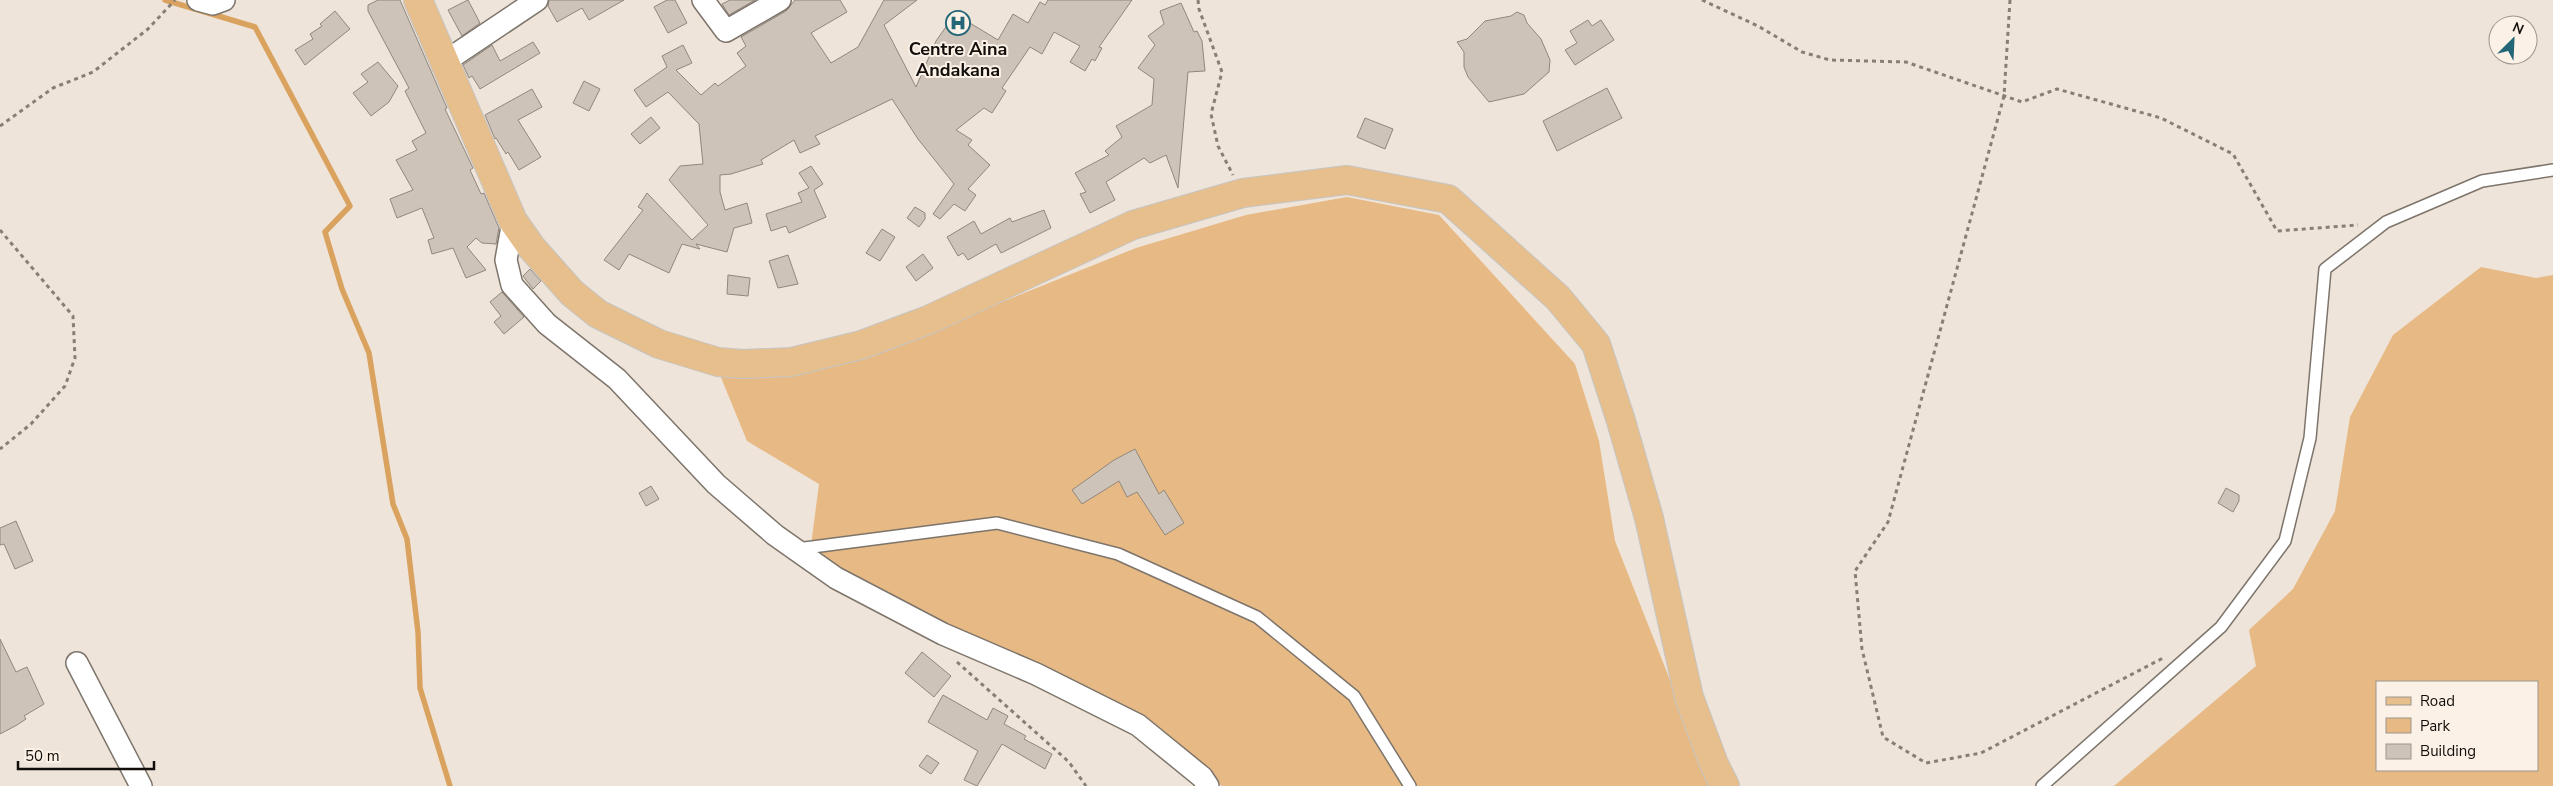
<svg xmlns="http://www.w3.org/2000/svg" width="2553" height="786" font-family="'Nunito Sans',sans-serif">
<rect width="100%" height="100%" fill="#eee4d9"/>
<path fill="#e7b984" fill-rule="evenodd" d="M1347,197L1439,215L1575,364L1599,441L1615,541L1712,786H1222L1185,753L1084,685L959,631L810,553L819,484L747,441L720,375L930,331L1136,248L1246,215Z
M2481,267L2536,278L2553,275V786H2114L2256,666L2249,630L2293,589L2335,511L2350,417L2393,335ZM2377,682H2537V770H2377Z"/>
<g fill="none" stroke-linecap="round" stroke-linejoin="round">
<path stroke="#daa25f" stroke-width="5.5" d="M165,0L255,27L350,206L325,232L342,289L369,353L393,504L407,539L418,632L420,688L450,786"/>
</g>
<path fill="#cdc3b9" stroke="#90877d" d="M378,0H400L447,108L445,109L473,168L470,170L481,194L484,193L499,228L496,244L482,243L476,238L467,247L486,270L466,278L453,248L432,254L428,240L434,238L422,208L397,218L390,199L413,190L396,160L417,150L412,141L426,133L405,91L409,88L368,11V5Z
M468,0L480,23L462,36L448,10Z
M549,0H624L589,20L582,8L557,22L548,6Z
M667,0H675L687,23L668,33L654,7Z
M730,0H755L729,15L722,4Z
M795,0H840L847,12L811,33L831,63L858,47L884,0H917L884,25L916,87L936,41L955,14L998,40L1013,14L1028,23L1040,2L1045,5L1048,0H1132L1099,47L1102,48L1095,61L1092,59L1085,71L1070,62L1080,46L1054,32L1042,54L1030,47L1002,88L1006,91L992,113L984,108L956,130L972,140L968,145L990,165L968,189L976,195L965,211L954,204L940,219L933,214L954,184L918,139L892,99L815,136L820,144L800,153L794,140L761,160L763,164L731,174L720,175V192L725,210L747,203L752,223L734,228L727,252L696,244L700,249L682,244L669,273L629,254L619,270L604,260L643,210L638,207L647,193L692,240L708,225L669,180L680,166L703,164L699,124L668,92L646,107L634,90L667,67L662,56L683,45L692,63L676,70L701,95L715,83L718,86L746,66L737,53L746,46L741,37L786,11Z
M1181,3L1194,32L1197,31L1202,41L1205,71L1188,72L1178,188L1166,155L1150,163L1144,158L1106,182L1115,200L1090,213L1080,194L1086,192L1075,173L1109,155L1105,151L1122,137L1116,126L1152,105L1154,79L1138,68L1155,45L1148,36L1164,24L1160,11Z
M335,11L350,29L305,65L295,50L313,39L310,34L322,26L320,24Z
M1517,12L1524,15L1527,23L1541,39L1550,60L1549,72L1524,94L1489,102L1468,77L1464,67V52L1457,42L1467,39L1485,21L1511,16Z
M1588,20L1592,26L1601,20L1614,40L1575,65L1565,50L1577,43L1570,31Z
M533,42L540,53L480,89L472,76L469,78L463,65L492,45L500,61Z
M378,62L398,86L389,102L371,116L353,93L368,82L361,74Z
M584,81L600,89L589,111L573,103Z
M1607,88L1622,118L1557,151L1543,121Z
M532,89L542,107L518,120L541,157L519,170L508,152L506,154L496,138L495,139L485,115Z
M651,117L660,128L640,144L631,134Z
M1365,118L1393,129L1385,149L1357,137Z
M811,166L823,184L814,190L826,217L789,233L786,226L771,231L766,214L802,202L798,193L809,188L799,173Z
M915,207L925,213V219L919,227L907,218Z
M1044,210L1051,228L1001,253L996,244L968,260L963,253L958,256L947,237L974,221L981,234L1010,218L1012,222Z
M882,229L895,237L880,261L866,253Z
M923,254L933,268L916,281L906,267Z
M788,255L798,284L778,288L769,261Z
M530,269L541,281L533,289L523,276Z
M728,275L750,278L748,296L727,294Z
M502,292L524,317L504,334L494,322L501,316L490,302Z
M1135,449L1159,494L1164,490L1184,523L1165,535L1137,492L1127,497L1119,481L1082,504L1072,490L1114,460Z
M651,486L659,499L646,506L639,493Z
M2226,488L2239,495V501L2233,512L2218,503Z
M16,521L33,561L15,569L4,544L0,545V528Z
M0,639L16,672L27,667L44,704L24,716L26,719L17,725L0,734Z
M922,652L951,676L934,697L905,673Z
M943,695L987,720L993,708L1008,716L1004,724L1026,736L1024,739L1052,754L1045,769L1002,744L977,786L964,780L978,751L928,722Z
M927,755L939,763L931,774L919,766Z"/>
<g fill="none" stroke-linecap="round" stroke-linejoin="round">
<defs>
<path id="lane" d="M797,549L997,523L1118,554L1257,617L1354,696L1410,786
M2042,786L2221,627L2285,541L2310,438L2325,269L2386,222L2482,181L2553,170"/>
<path id="street" d="M198,0L213,4L224,0
M703,0L726,31L780,0
M446,61L537,0
M513,221L506,260L512,285L547,324L617,379L716,484L775,535L836,578L943,634L1036,674L1138,725L1202,777L1208,786
M77,663L141,786"/>
<path id="primary" d="M418,0L513,221L532,248L572,293L598,314L659,344L718,362L743,364L791,362L861,345L928,320L1133,225L1243,193L1347,180L1448,199L1558,298L1596,344L1621,421L1649,518L1689,697L1714,764L1725,786"/>
</defs>
<use href="#lane" stroke="#7d746b" stroke-width="14"/>
<use href="#street" stroke="#7d746b" stroke-width="24"/>
<use href="#primary" stroke="#c6c5c4" stroke-width="30"/>
<path stroke="#867f78" stroke-width="3" stroke-dasharray="4 4" stroke-linecap="butt" d="M1198,0L1199,9L1222,72L1211,114L1218,146L1233,175
M1702,0L1758,26L1802,52L1830,60L1906,62L2022,102L2057,89L2161,118L2233,154L2277,231L2358,225
M2010,0L2004,96L1888,522L1855,571L1862,649L1883,737L1926,763L1981,753L2163,658
M0,126L53,88L93,72L148,29L175,0
M0,230L73,316L75,358L65,386L31,424L0,449
M957,662L1069,762L1086,786"/>
<use href="#lane" stroke="#fff" stroke-width="11"/>
<use href="#street" stroke="#fff" stroke-width="21"/>
<use href="#primary" stroke="#e6bf8c" stroke-width="28"/>
</g>
<defs>
<symbol id="hospital-ring" viewBox="-11 -11 22 22"><circle r="9.5" fill="#fbf1e6" stroke="#236678" stroke-width="1.5"/><path d="M-5-5h3v3.5h4V-5h3V5h-3V1.5h-4V5h-3Z" fill="#236678"/></symbol>
</defs>
<g fill-rule="evenodd">
<use href="#hospital-ring" x="944" y="9" width="28" height="28"/>
</g>
<g text-anchor="middle" stroke-width="4" stroke-linejoin="round" paint-order="stroke">
<g font-size="18" font-weight="bold" fill="#110e0b" stroke="#fbf1e6">
<text x="958" y="55">Centre Aina<tspan x="958" dy="21">Andakana</tspan></text>
</g>
</g>
<rect x="2376" y="681" width="162" height="90" fill="#fbf1e6" stroke="#9d968e"/>
<rect x="2386" y="697" width="25" height="8" fill="#e6bf8c" stroke="#9d968e"/>
<text x="2420" y="706" font-size="15" fill="#110e0b">Road</text>
<rect x="2386" y="718" width="25" height="15" fill="#e7b984" stroke="#9d968e"/>
<text x="2420" y="731" font-size="15" fill="#110e0b">Park</text>
<rect x="2386" y="744" width="25" height="15" fill="#cdc3b9" stroke="#9d968e"/>
<text x="2420" y="756" font-size="15" fill="#110e0b">Building</text>
<g transform="translate(2513 40) rotate(24)"><circle r="24" fill="#fbf1e6" stroke="#9d968e"/>
<path d="M0-4L9 19L0 12L-9 19Z" fill="#236678"/>
<text y="-8" font-size="14" font-weight="bold" text-anchor="middle" fill="#110e0b">N</text>
</g>
<path d="M18 761v8h136v-8" fill="none" stroke="#110e0b" stroke-width="2.5"/>
<text x="25" y="761" font-size="15" fill="#110e0b" stroke="#fbf1e6" stroke-width="4" paint-order="stroke">50 m</text>
</svg>
